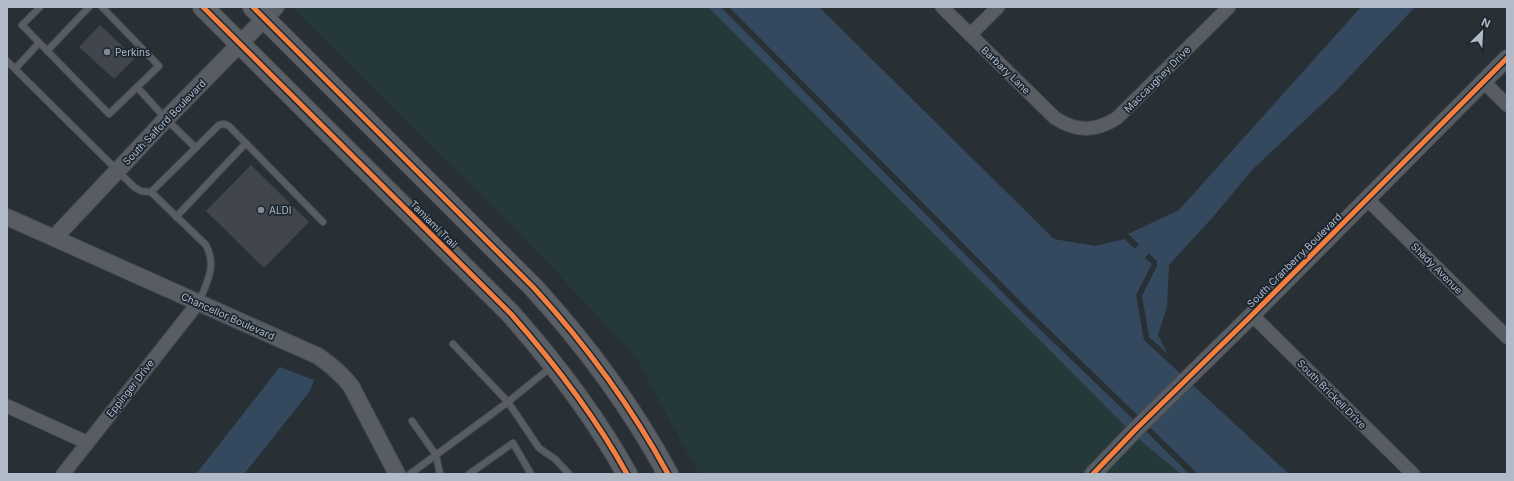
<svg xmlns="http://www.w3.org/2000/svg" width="1514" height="481" font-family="Inter,sans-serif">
<rect width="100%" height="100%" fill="#282f35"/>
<path fill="#25393b" d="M291,7H708L1127,428L1085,474H699L635,356L516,229Z
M1136,437L1181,474H1102Z"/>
<path fill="#35495e" d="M708,7H721L1025,315L1134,420L1127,428Z
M729,7H819L1054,239L1095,246L1124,239L1152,264L1136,295L1144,340L1289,474H1198L1029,310Z
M1361,7H1415L1336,91L1252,170L1212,218L1169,265L1167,307L1158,335L1167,353L1149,337L1142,296L1157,266V261L1128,234L1179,210Z
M280,367L314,380L310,391L244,474H196Z
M1144,429L1189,474H1181L1136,437Z"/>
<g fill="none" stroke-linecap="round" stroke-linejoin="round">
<path stroke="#35495e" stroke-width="13" d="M1140,253L1155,237"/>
</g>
<path fill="#40464c" d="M100,25L135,58L114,79L79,47Z
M251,165L309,222L264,268L206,211Z"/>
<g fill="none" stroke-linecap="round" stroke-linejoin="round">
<defs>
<path id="service" d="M40,7L22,25L109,114L159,66L102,7
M47,51L89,7
M7,61L134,187L141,191L151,192
M15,69L39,43
M137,87L166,119L196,148
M176,217L246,143
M199,302C207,282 217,266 206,245L151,192L219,125L224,124L229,126L323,222
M551,367L508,402L539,448L555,459L569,474
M412,421L436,455L440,474
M410,474L508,402L453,344
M469,474L513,443L531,474"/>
<path id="minor" d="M942,7L1055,118C1077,132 1095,132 1117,118L1229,7
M970,35L998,7
M1484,82L1507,105
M1367,199L1507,337
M1252,315L1413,474
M7,406L88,443
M63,474L198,303"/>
<path id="tertiary" d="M7,217L318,356C331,365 341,373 351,386L397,474
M54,238L166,119L276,7
M1093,474L1136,429L1252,315L1507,58"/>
<path id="primary" d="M203,7L511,314C555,364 595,416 627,474
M253,7L534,288C586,345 631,406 668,474"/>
</defs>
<use href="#service" stroke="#464b50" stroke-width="8"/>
<use href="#minor" stroke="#464b50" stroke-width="15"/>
<use href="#tertiary" stroke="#464b50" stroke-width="18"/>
<use href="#primary" stroke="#454b52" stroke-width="22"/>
<use href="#service" stroke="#585d63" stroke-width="6"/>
<use href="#minor" stroke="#585d63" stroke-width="13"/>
<use href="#tertiary" stroke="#585d63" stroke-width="16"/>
<use href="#primary" stroke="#5a5f65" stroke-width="20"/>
<defs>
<path id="cycleway" d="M203,7L511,314C555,364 595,416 627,474
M253,7L534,288C586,345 631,406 668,474
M1093,474L1136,429L1252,315L1507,58"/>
</defs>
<use href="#cycleway" stroke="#1b2630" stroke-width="8"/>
<use href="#cycleway" stroke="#f27e40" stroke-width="5"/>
</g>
<g fill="#818a94" stroke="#1b2630" stroke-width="1.5">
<circle cx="107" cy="52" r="4"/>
<circle cx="261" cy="210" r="4"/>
</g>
<g text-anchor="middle" stroke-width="3.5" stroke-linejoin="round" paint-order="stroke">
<g font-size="10" fill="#b1bbc7" stroke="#1b2630" text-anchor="start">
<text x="115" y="56">Perkins</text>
<text x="269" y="214">ALDI</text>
</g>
<g font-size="10" fill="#b1bbc7" stroke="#1b2630">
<text transform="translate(1006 70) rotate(44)" y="4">Barbary Lane</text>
<text transform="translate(1157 79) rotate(-45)" y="4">Maccaughey Drive</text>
<text transform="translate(164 122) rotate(-46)" y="4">South Salford Boulevard</text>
<text transform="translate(434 224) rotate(45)" y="4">Tamiami Trail</text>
<text transform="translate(1294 260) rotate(-45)" y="4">South Cranberry Boulevard</text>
<text transform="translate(1437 268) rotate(45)" y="4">Shady Avenue</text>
<text transform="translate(228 316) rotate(24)" y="4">Chancellor Boulevard</text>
<text transform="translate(130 388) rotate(-52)" y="4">Eppinger Drive</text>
<text transform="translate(1332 394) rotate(45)" y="4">South Brickell Drive</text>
</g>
</g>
<rect width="1514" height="481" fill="none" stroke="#b1bbc7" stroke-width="16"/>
<g transform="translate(1482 32) rotate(24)" stroke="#1b2630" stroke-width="3" paint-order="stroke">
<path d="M0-3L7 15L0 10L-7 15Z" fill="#b1bbc7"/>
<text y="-6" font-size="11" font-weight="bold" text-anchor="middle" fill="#b1bbc7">N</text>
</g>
</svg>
